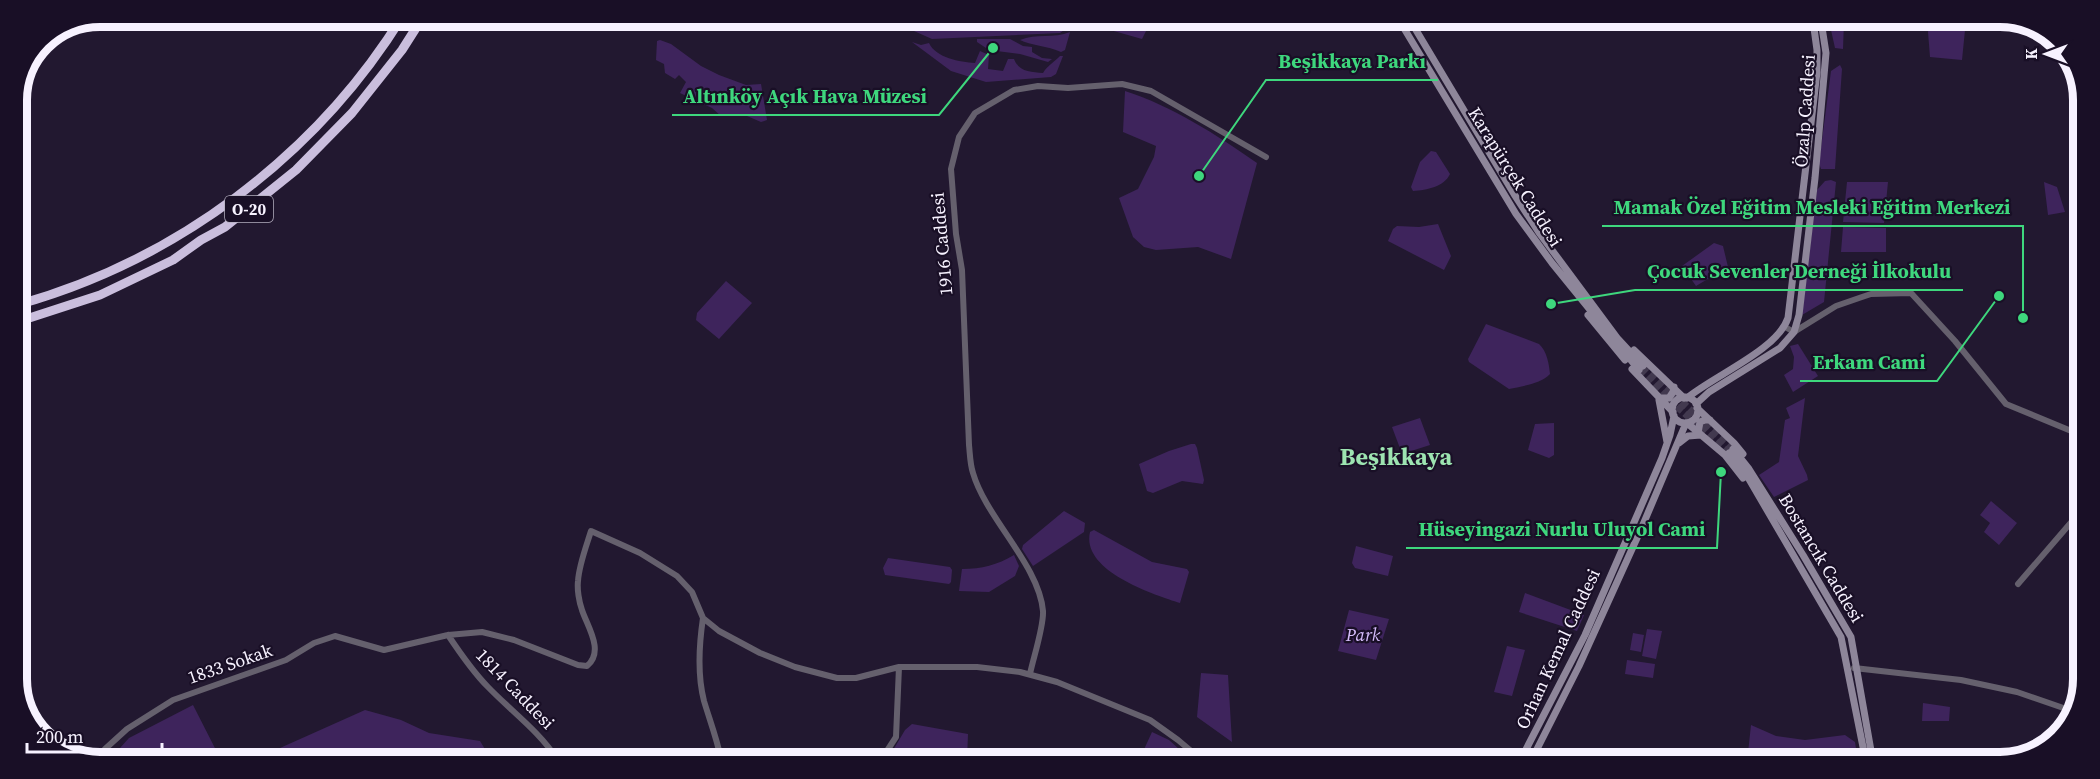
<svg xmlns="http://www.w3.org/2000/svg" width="2100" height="779" font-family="'Source Serif 4',serif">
<rect width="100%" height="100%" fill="#221830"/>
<path fill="#3e245c" d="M904,18L1025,19L1060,23L1062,26L1071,25L1060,33L932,39L914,31Z
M1075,19H1152L1142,39L1075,20Z
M1829,21H1844L1843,49L1835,48Z
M1930,21H1966L1963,25L1965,30L1962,60L1930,57L1928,32Z
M1070,32L1065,50L1061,52C1048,46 1030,45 1020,40C1036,33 1054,39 1070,32Z
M977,39H1010L1023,46L1032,47V52L1042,58L1052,59L1048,62L1020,54L989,50L977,42Z
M660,40L671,44L701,66L719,75L746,85L761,84L767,120L761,122L747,116H721L712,108L680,93L686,82L679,75L675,79L665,73L664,64L656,60L657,41Z
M912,42L921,45L929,43C936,58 960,62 975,63L980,51L989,55L988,69L1003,71L1008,59H1014C1019,72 1031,72 1043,73C1047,66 1054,62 1060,56H1063L1056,74L1051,77L986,82L951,71Z
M1840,65L1842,69L1835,169H1821L1819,163L1831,71Z
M2081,86L2083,94V141L2077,100Z
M1125,91C1172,106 1217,135 1257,163L1231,259L1198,247L1156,250L1144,247L1133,237L1119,198L1138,189L1154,157L1156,146L1123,132Z
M1431,151L1436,152L1450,174C1444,187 1427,190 1413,191L1411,187L1420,162Z
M1831,180L1836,182L1824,302L1802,315L1817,190L1825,181Z
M1847,182H1888L1884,223L1843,222Z
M2044,182L2057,187L2065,212L2048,215Z
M1438,224L1451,256L1444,270L1388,241L1393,229L1397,226L1419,227Z
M1843,227L1886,228V252H1841Z
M1714,243L1723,246L1728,267L1696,286L1682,266Z
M726,281L752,303L719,339L696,320L697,313Z
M1486,324L1539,344C1547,351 1549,364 1550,374C1541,384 1522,386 1509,389L1469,362L1468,359Z
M1798,344L1818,376L1793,392L1784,375L1793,369L1794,357L1790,346Z
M1805,398L1798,456L1807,475L1808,480L1774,497L1759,475L1779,462L1785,420L1790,418L1786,408Z
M1420,418L1430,445L1405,453L1401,451L1392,427Z
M1554,423V455L1549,458L1528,450L1535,424Z
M1191,444H1195L1197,448L1204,480L1203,484L1182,481L1153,493L1147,491L1139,464L1169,451Z
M1991,501L2017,523L1999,545L1984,532L1990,523L1980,515Z
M1064,511L1085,523L1084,532L1033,566L1022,549L1023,545Z
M1094,530L1152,562L1187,569L1189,572L1180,603C1153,594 1081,571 1090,532Z
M1356,546L1393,556L1388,576L1355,568L1352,563Z
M1014,555L1019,566L1015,576L989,592L959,591L962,569C982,569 997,565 1014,555Z
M888,558L950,567L952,570L951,582L949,584L885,575L883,568Z
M1525,593L1584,615L1577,631L1519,612Z
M1349,610L1389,619L1376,660L1338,651Z
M1647,629L1662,631L1656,659L1642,656Z
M1633,633L1644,635L1641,652L1630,650Z
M1507,646L1525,650L1512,696L1494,692Z
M1627,660L1655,664L1653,678L1625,674Z
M1201,673L1228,675L1232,742L1197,717Z
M1923,703L1950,707L1949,721H1922Z
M193,705L220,758H111L129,738Z
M365,710L401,720L429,733L480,741L491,759L263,758L280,748Z
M912,724L968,734L967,760H898L894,758L892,752L905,730Z
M1751,725L1776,736L1805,740L1845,735L1855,742L1858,762H1747Z
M1152,732L1169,740L1180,750L1170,761L1130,760L1141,756Z
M1274,752L1301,757V761H1275Z"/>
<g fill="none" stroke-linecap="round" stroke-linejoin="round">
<path stroke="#42394f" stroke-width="7" stroke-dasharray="7 3.5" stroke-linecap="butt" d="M1643,366L1733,449
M1639,370L1663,394L1729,453"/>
<path stroke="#65606d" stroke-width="6" d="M1785,327L1794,332L1836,306L1862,297L1871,294L1911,293L1955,341L2006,404L2081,435
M2018,584L2080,512
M703,618C699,645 697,674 704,701C710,721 717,739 721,759
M448,635C460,653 473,672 488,687C511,711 539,731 557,759
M1854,668L1961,680L2017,692L2075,712
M1030,674C1033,659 1044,626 1043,611C1039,565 986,518 973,473C970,464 970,454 969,445L962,270L956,234L951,169L959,137L975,113L1014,90L1038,86L1068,88L1122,84L1151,91L1266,157
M100,758L105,749L127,729L173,700L286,660L314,643L335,636L384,650L448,635L482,632L514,640L578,665L587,666C605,651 587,626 582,610C579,602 577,589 578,581C579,565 586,547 591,531L640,553L677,576L692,592L703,618L719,631L760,653L795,667L837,678H856L899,667H977L1020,672L1057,682L1150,720L1178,740L1203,761
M881,760L896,737L899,667"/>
<path stroke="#8e869a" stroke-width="7" d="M1399,20L1516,214L1552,263L1639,370
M1410,20L1514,194L1540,234L1618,339L1643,366
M1588,315L1625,360
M1634,350L1684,398
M1632,369L1673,412
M1672 410a13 13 0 1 1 26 0a13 13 0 1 1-26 0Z
M1660,398H1669L1673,392L1674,387
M1687,398C1715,375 1777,350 1788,318L1817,72V50L1813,21
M1659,400L1667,442
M1696,404L1709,392L1780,348L1794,332L1799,315L1815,178L1826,53L1821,21
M1697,408L1734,443L1743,454
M1687,423L1725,455L1743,478
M1698,433L1700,422L1705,420H1710
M1679,443L1688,436L1701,435
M1733,449L1749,469L1803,555L1851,637L1873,762
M1729,453L1746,474L1841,637L1866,762
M1520,761L1585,635L1662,458L1670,435L1674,416
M1531,761L1579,666L1642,527L1686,423"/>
<path stroke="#cabedd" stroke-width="9" d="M17,305C175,261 315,157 402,17
M17,322L100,295L173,260L201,240L225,227L296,170L352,113L402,50L423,17"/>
</g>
<g text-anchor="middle" stroke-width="4.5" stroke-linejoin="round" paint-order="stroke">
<rect fill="#190f26" stroke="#b4aebe" stroke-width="1.5" x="225" y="196" width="48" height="26" rx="4.5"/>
<g font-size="16" font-weight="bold" fill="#f7f2ff">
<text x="249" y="215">O-20</text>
</g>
<g font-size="18" fill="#f7f2ff" stroke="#190f26">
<text transform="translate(1805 111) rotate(-86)" y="6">Özalp Caddesi</text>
<text transform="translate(1515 177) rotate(58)" y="6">Karapürçek Caddesi</text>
<text transform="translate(942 244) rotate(-95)" y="6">1916 Caddesi</text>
<text transform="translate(1821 558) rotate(59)" y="6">Bostancık Caddesi</text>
<text transform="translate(1558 649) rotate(-65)" y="6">Orhan Kemal Caddesi</text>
<text transform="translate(230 664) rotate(-19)" y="6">1833 Sokak</text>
<text transform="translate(515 689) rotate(46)" y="6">1814 Caddesi</text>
</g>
<g font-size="18" font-style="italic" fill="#d5bcfa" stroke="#190f26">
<text x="1363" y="641">Park</text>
</g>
<g font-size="24" font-weight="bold" fill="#9de4b1" stroke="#190f26">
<text x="1396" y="465">Beşikkaya</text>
</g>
</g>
<path d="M0 0H2100V779H0ZM100 27H2000A73 73 0 0 1 2073 100V679A73 73 0 0 1 2000 752H100A73 73 0 0 1 27 679V100A73 73 0 0 1 100 27Z" fill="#190f26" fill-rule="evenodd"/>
<path fill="none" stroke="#f7f2ff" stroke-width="8" d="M100 27H2000A73 73 0 0 1 2073 100V679A73 73 0 0 1 2000 752H100A73 73 0 0 1 27 679V100A73 73 0 0 1 100 27Z"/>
<path fill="none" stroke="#3ed77d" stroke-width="2" d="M1199 176L1266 80H1438M993 48L939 115H672M2023 318L2023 226H1602M1551 304L1635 290H1963M1999 296L1937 381H1800M1721 472L1717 548H1406"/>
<g fill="#3ed77d" stroke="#190f26" stroke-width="2">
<circle cx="1199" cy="176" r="6"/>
<circle cx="993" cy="48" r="6"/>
<circle cx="2023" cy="318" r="6"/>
<circle cx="1551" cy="304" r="6"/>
<circle cx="1999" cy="296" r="6"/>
<circle cx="1721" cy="472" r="6"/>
</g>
<g font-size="20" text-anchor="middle" font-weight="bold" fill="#3ed77d" stroke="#190f26" stroke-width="4.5" stroke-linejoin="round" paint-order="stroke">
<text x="1352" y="68">Beşikkaya Parkı</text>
<text x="805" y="103">Altınköy Açık Hava Müzesi</text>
<text x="1812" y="214">Mamak Özel Eğitim Mesleki Eğitim Merkezi</text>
<text x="1799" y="278">Çocuk Sevenler Derneği İlkokulu</text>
<text x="1869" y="369">Erkam Cami</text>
<text x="1562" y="536">Hüseyingazi Nurlu Uluyol Cami</text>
</g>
<g transform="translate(2046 54) rotate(270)" stroke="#190f26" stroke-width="4.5" paint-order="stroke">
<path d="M0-4.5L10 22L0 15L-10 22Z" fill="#f7f2ff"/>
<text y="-9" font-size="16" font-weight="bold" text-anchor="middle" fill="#f7f2ff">K</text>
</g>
<path d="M27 743v9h135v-9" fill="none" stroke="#f7f2ff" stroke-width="3"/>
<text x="36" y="743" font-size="18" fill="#f7f2ff" stroke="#190f26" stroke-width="4.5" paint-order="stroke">200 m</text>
</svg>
